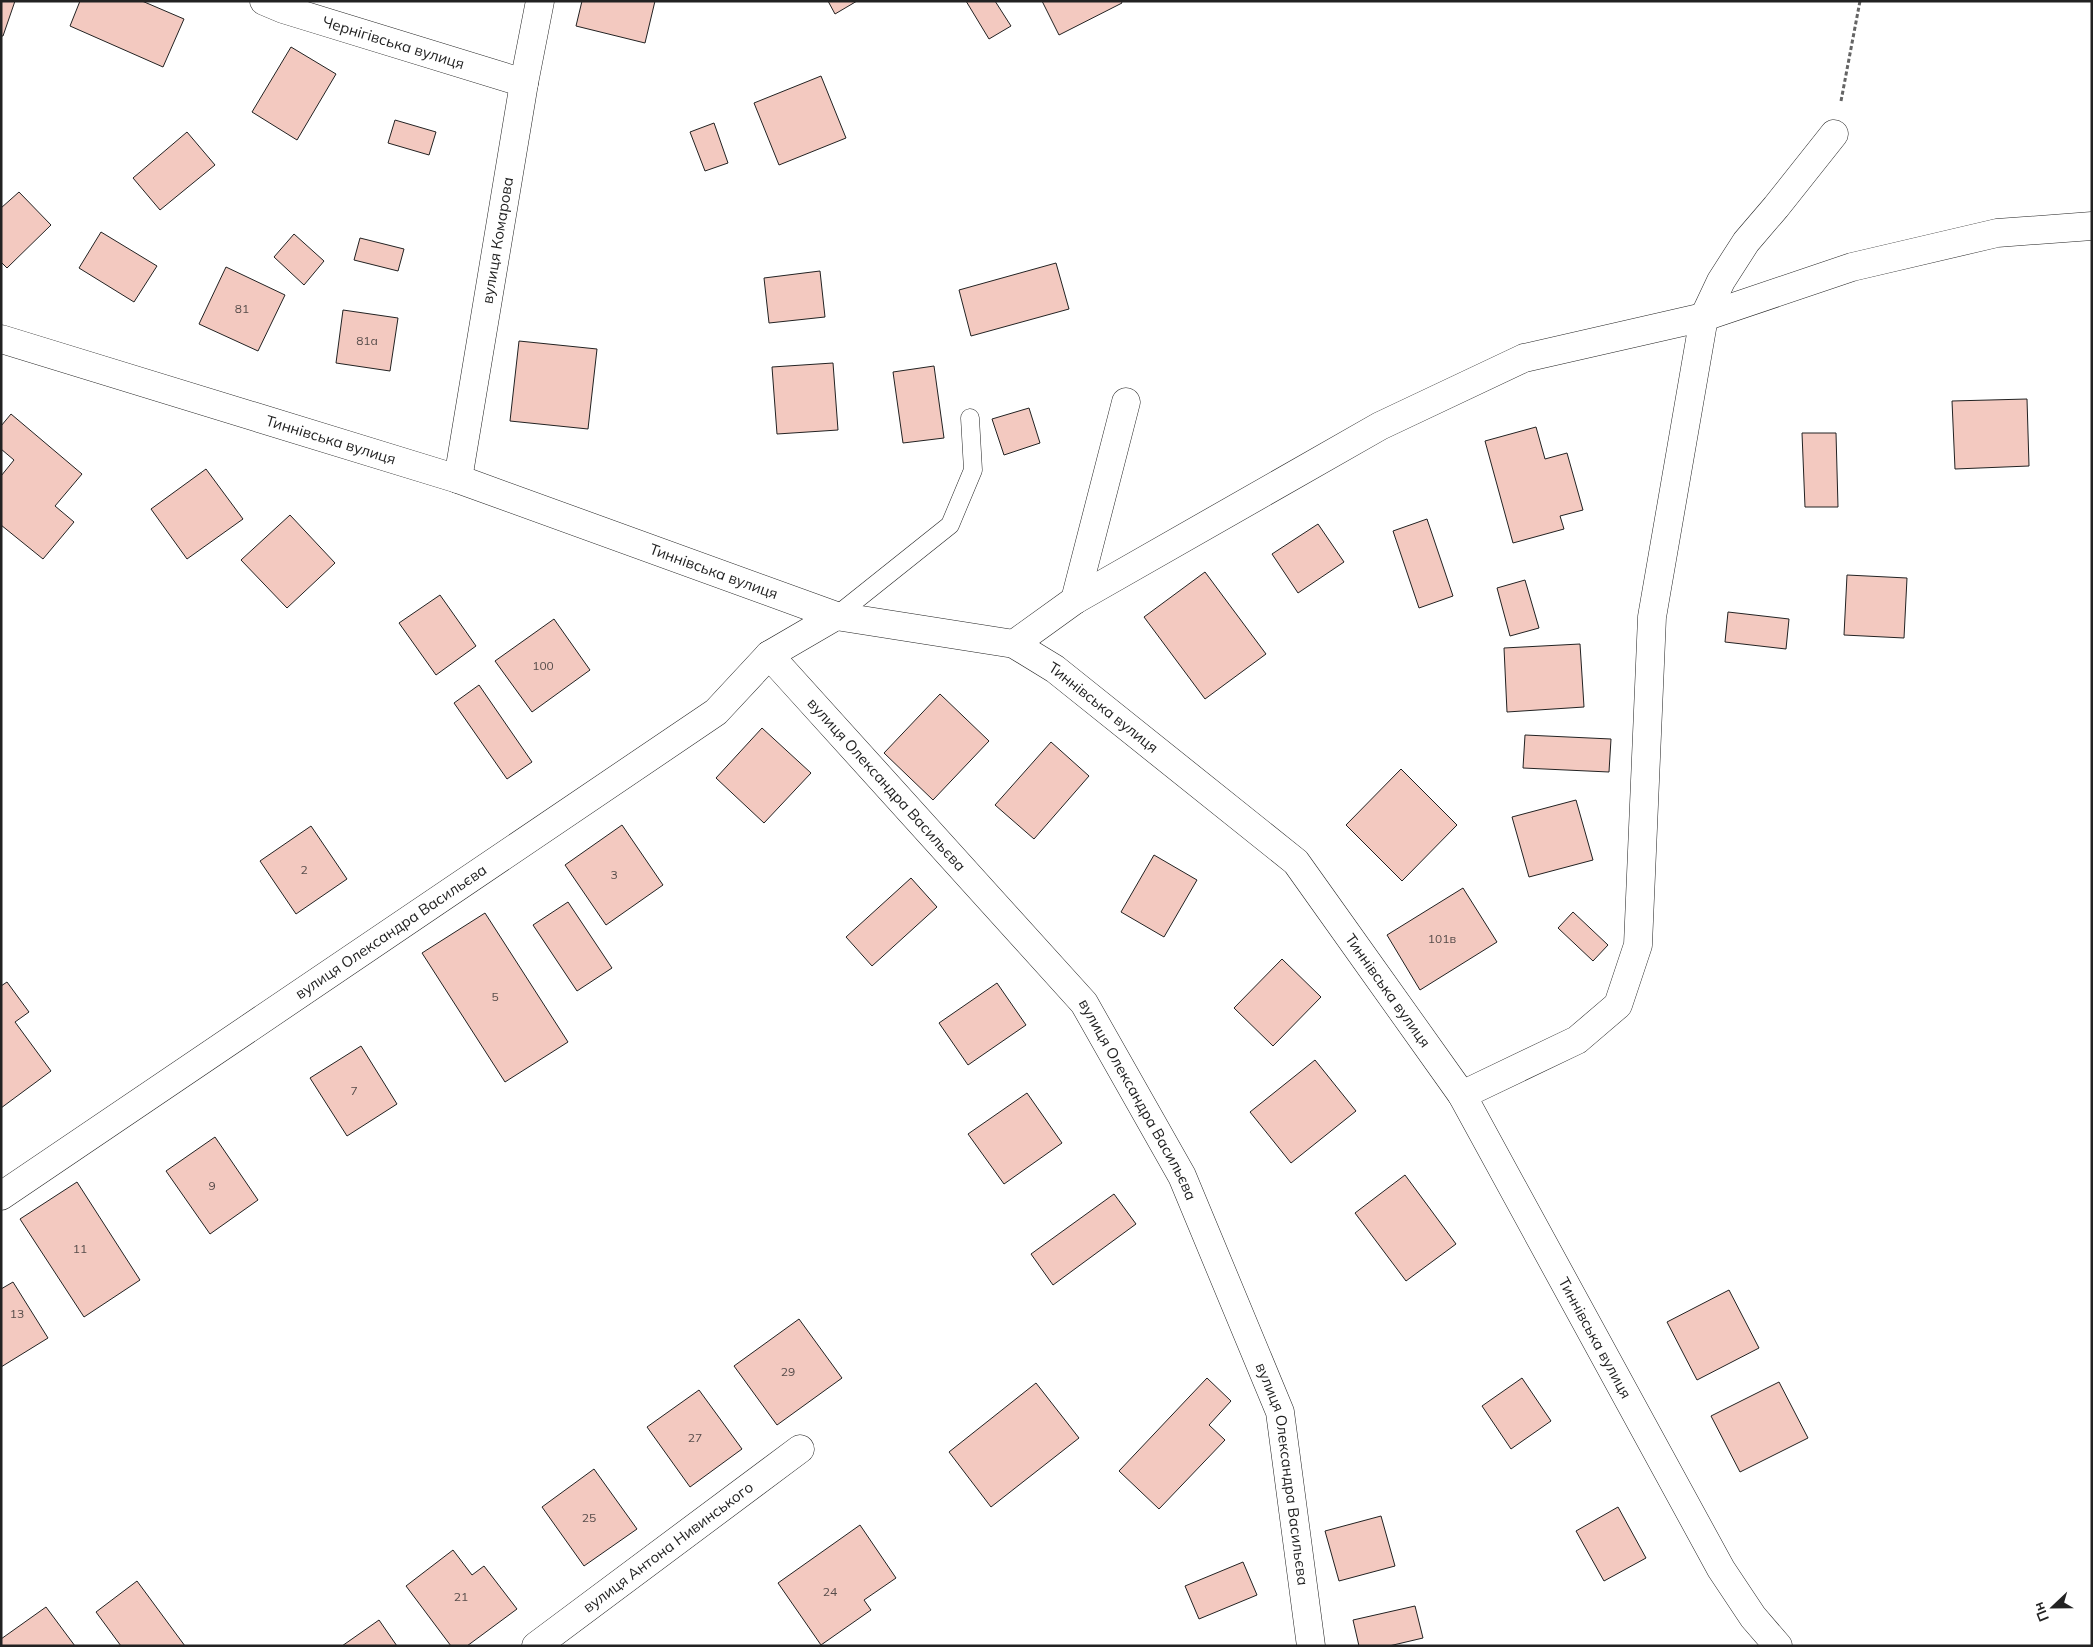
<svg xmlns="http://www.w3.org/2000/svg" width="2093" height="1647" font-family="Mulish,sans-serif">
<rect width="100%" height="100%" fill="#fff"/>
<path fill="#f3c9c0" stroke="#222" d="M1,1H15L3,36H1Z
M80,1H142L184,19L163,67L70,26Z
M582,1H655L645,43L576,26Z
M828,1H857L835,14Z
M966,1H995L1011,26L989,39Z
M1042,1H1121L1122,3L1059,35Z
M291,47L336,74L297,140L252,112Z
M821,76L846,138L779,165L754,103Z
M395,120L436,132L429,155L388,143Z
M714,123L728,163L705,171L690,132Z
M187,132L215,165L160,210L133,178Z
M19,192L51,225L7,268L1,262V208Z
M101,232L157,266L134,302L79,268Z
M294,234L324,261L304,285L274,257Z
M360,238L404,249L398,271L354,260Z
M1056,263L1069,309L971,336L959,290Z
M226,267L285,295L258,351L199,324Z
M820,271L825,317L769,323L764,278Z
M343,310L398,318L390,371L336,363Z
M519,341L597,349L588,429L510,421Z
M833,363L838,430L777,434L772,367Z
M934,366L944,438L903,443L893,372Z
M2027,399L2029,466L1955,469L1952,401Z
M1029,408L1040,443L1004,455L992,419Z
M11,414L82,474L55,506L74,522L43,559L1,525V476L14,460L1,449V426Z
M1536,427L1545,459L1567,453L1583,510L1560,516L1564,529L1513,543L1485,441Z
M1802,433H1836L1838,507H1805Z
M206,469L243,519L187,559L151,509Z
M290,515L335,563L287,608L241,560Z
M1427,519L1453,596L1419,608L1393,531Z
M1318,524L1344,562L1298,593L1272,554Z
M1205,572L1266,654L1205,699L1144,617Z
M1847,575L1907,578L1904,638L1844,635Z
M1525,580L1539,628L1510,636L1497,588Z
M440,595L476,646L436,675L399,623Z
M1728,612L1789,619L1786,649L1725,642Z
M554,619L590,670L532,712L495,661Z
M1580,644L1584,707L1507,712L1504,648Z
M479,685L532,762L507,779L454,703Z
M940,694L989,741L933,800L884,753Z
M762,728L811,773L764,823L716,778Z
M1525,735L1611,739L1609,772L1523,768Z
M1051,742L1089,776L1034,839L995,805Z
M1401,769L1457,825L1402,881L1346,825Z
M1576,800L1593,860L1529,877L1512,817Z
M622,825L663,885L606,925L565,865Z
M311,826L347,879L296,914L260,861Z
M1154,855L1197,880L1164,937L1121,912Z
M911,878L937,907L872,966L846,937Z
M1463,888L1497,942L1420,990L1387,935Z
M568,902L612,968L577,991L533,925Z
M1573,912L1608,945L1593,961L1558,928Z
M485,913L568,1042L505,1082L422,953Z
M1282,959L1321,997L1273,1046L1234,1008Z
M7,982L29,1012L15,1022L51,1071L1,1108V986Z
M997,983L1026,1025L968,1065L939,1023Z
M361,1046L397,1104L347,1136L310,1078Z
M1315,1060L1356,1111L1291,1163L1250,1112Z
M1027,1093L1062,1143L1004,1184L968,1134Z
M215,1137L258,1200L210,1234L166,1171Z
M1405,1175L1456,1244L1406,1281L1355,1213Z
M77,1182L140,1280L84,1317L20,1219Z
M1114,1194L1136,1224L1053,1285L1031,1254Z
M13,1282L48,1338L1,1367V1289Z
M1729,1290L1759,1348L1697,1380L1667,1322Z
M799,1319L842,1378L777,1425L734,1366Z
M1207,1378L1231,1401L1209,1425L1225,1440L1159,1509L1119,1471Z
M1522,1378L1551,1421L1511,1449L1482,1406Z
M1779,1382L1808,1438L1740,1472L1711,1416Z
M1036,1383L1079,1438L991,1507L949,1452Z
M699,1390L742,1449L690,1487L647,1427Z
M594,1469L637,1529L584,1566L542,1507Z
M1618,1507L1646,1558L1604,1581L1576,1531Z
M1381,1516L1395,1566L1339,1581L1325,1531Z
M860,1525L896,1578L864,1600L871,1610L821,1645L778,1583Z
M453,1550L472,1575L484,1566L517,1609L467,1646H451L406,1586Z
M1243,1562L1257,1595L1199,1619L1185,1586Z
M137,1581L185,1646H121L96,1612Z
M1415,1606L1423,1638L1389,1646H1359L1353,1620Z
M46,1607L75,1646H1V1639Z
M379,1620L397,1646H342Z"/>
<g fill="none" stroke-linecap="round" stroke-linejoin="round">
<defs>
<path id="lane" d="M836,616L950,525L973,470L970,418"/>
<g id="street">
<path id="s1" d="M264,1L283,9L524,83"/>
<path id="s2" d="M1,339L458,479L836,616L1014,644L1055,669L1296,862L1462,1095L1721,1569L1753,1617L1778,1646"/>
<path id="s3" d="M458,479L524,83L540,1"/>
<path d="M1075,600L1126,402"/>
<path d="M1014,644L1075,600L1380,426L1524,358L1704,317L1852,267L1997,233L2092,226"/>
<path id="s4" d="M769,655L1084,1003L1182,1176L1280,1412L1311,1646"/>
<path d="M1462,1095L1577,1040L1618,1005L1638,945L1652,617L1704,317L1721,281L1746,242L1776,207L1834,134"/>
<path id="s5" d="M1,1196L716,712L769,655L836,616"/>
<path id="s6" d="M536,1646L800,1449"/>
</g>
</defs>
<use href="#lane" stroke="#222" stroke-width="19"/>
<use href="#street" stroke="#222" stroke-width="29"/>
<path stroke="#646464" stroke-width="3" stroke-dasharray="4 2.5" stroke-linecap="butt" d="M1841,101L1860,1"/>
<use href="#lane" stroke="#fff" stroke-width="18"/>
<use href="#street" stroke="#fff" stroke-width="28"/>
</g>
<g text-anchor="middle" stroke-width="4" stroke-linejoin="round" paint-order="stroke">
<g font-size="12" fill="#564c4a">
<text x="242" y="313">81</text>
<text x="367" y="345">81а</text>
<text x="543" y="670">100</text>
<text x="304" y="874">2</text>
<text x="614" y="879">3</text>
<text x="1442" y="943">101в</text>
<text x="495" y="1001">5</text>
<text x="354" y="1095">7</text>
<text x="212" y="1190">9</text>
<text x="80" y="1253">11</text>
<text x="17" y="1318">13</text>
<text x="788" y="1376">29</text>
<text x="695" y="1442">27</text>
<text x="589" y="1522">25</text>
<text x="830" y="1596">24</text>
<text x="461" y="1601">21</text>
</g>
<g font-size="15" fill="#222" stroke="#fff">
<text dy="5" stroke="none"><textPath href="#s1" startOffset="136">Чернігівська вулиця</textPath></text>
<text dy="5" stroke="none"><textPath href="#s3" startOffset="242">вулиця Комарова</textPath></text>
<text dy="5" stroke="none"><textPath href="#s2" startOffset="345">Тиннівська вулиця</textPath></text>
<text dy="5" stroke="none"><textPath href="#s2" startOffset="750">Тиннівська вулиця</textPath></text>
<text dy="5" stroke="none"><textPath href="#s2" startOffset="1170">Тиннівська вулиця</textPath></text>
<text dy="5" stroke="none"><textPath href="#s4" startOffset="175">вулиця Олександра Васильєва</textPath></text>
<text dy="5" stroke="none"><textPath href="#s5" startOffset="471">вулиця Олександра Васильєва</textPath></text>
<text dy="5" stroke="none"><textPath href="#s2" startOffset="1575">Тиннівська вулиця</textPath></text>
<text dy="5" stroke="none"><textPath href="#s4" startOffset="580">вулиця Олександра Васильєва</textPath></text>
<text dy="5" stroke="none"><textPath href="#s2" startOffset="1980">Тиннівська вулиця</textPath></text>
<text dy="5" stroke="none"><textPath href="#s4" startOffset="985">вулиця Олександра Васильєва</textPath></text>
<text dy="5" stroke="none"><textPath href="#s6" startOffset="165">вулиця Антона Нивинського</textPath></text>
</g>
</g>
<rect width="2093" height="1647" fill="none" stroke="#222222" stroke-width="5"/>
<g transform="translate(2053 1607) rotate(248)" stroke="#ffffff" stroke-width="4" paint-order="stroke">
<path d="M0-4L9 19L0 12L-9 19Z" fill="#222222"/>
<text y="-8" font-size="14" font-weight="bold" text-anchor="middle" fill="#222222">Пн</text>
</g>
</svg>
